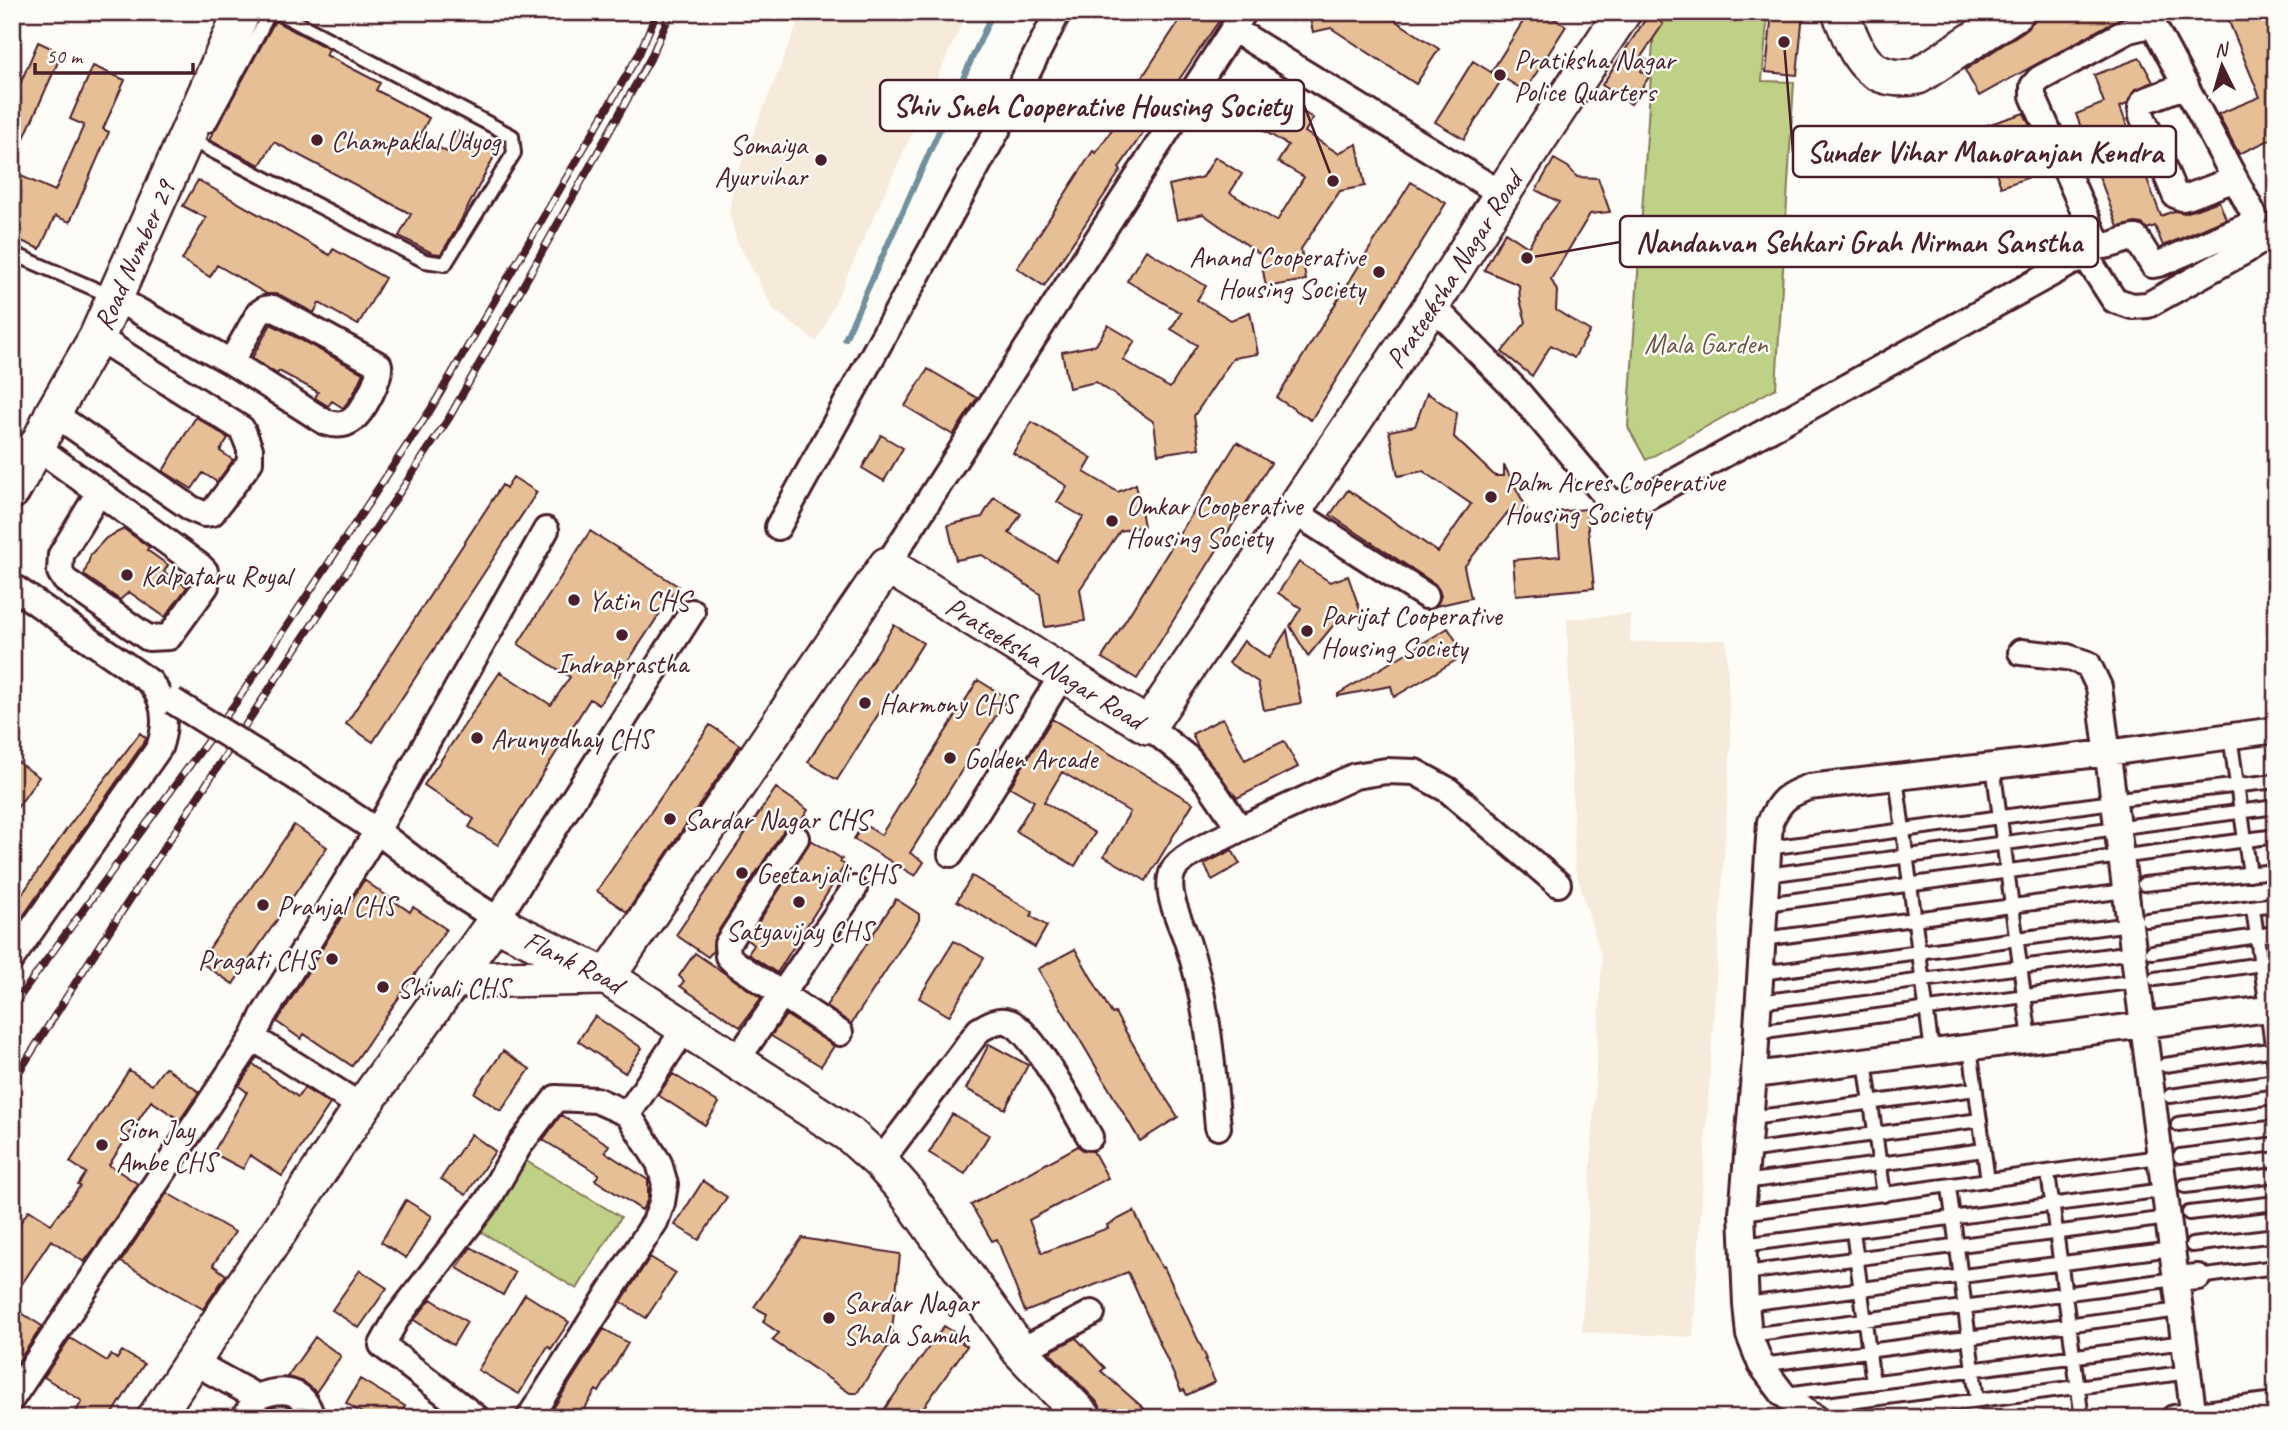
<svg xmlns="http://www.w3.org/2000/svg" width="2288" height="1430" font-family="Caveat,sans-serif">
<rect width="100%" height="100%" fill="#fdfcf7"/>
<filter id="ink" filterUnits="userSpaceOnUse"><feTurbulence type="fractalNoise" baseFrequency=".0143" numOctaves="2"/><feDisplacementMap in="SourceGraphic" scale="14" xChannelSelector="R" yChannelSelector="G"/><feConvolveMatrix kernelMatrix="1 2 1 2 8 2 1 2 1" color-interpolation-filters="sRGB"/></filter>
<g filter="url(#ink)">
<path fill="#f6eada" d="M802,12H967L817,342L774,310L737,241L729,212L734,182Z
M1630,614V642L1726,640L1731,744L1693,1337L1582,1332L1602,959L1575,868L1567,619Z"/>
<path fill="#bfd186" stroke="#847858" stroke-width="2" d="M1655,12H1768L1762,81L1794,82L1776,388L1646,460L1628,427Z
M521,1158L621,1217L577,1289L478,1230Z"/>
<g fill="none" stroke-linecap="round" stroke-linejoin="round">
<path stroke="#718f9d" stroke-width="6" d="M845,339L993,12"/>
</g>
<path fill="#e7bf97" stroke="#4a1f2b" stroke-width="2" d="M1185,12H1225L1119,168L1121,170L1044,286L1017,268L1093,151L1096,153L1133,98L1130,96Z
M1306,12H1382L1439,49L1416,84L1331,28L1313,32L1309,14Z
M1529,12H1543L1566,26L1525,91L1492,71Z
M1772,12H1803L1797,75L1766,72Z
M2047,12H2138L2122,17L1979,96L1965,70L2027,29L2035,19Z
M2225,12H2271L2276,24V137L2239,154L2218,114L2260,97Z
M1649,14L1663,24L1641,57L1648,61L1641,71L1649,77L1631,104L1602,85Z
M275,21L329,49L326,55L380,83L376,90L429,118L419,137L447,152L458,131L497,151L457,228L441,254L432,253L399,236L411,214L274,142L260,165L209,140Z
M38,42L62,53L12,165V86L18,89Z
M2140,58L2153,82L2134,90L2127,104L2120,107L2161,216L2174,211L2185,213L2194,210L2219,201L2226,219L2163,246L2155,226L2147,229L2142,224L2135,223L2118,227L2076,114L2104,103L2094,75Z
M1473,61L1502,79L1464,139L1435,122Z
M93,66L125,80L103,129L109,132L70,222L55,216L40,249L12,237V172L55,191L84,125L70,119Z
M1253,82L1313,118L1305,132L1338,153L1357,144L1365,186L1340,191L1301,249L1306,280L1266,287L1260,254L1203,214L1177,220L1169,185L1203,177L1215,157L1242,174L1230,193L1277,221L1304,177L1278,162L1288,145L1234,113Z
M2024,113L2050,170L2001,187L1981,127Z
M1554,159L1568,167L1577,177L1598,178L1610,212L1590,214L1551,279L1557,291L1556,310L1590,331L1574,358L1551,345L1532,376L1502,352L1526,322L1520,300L1519,285L1484,270L1505,232L1528,247L1542,224L1559,202L1536,190Z
M198,180L330,255L333,249L385,278L358,325L319,303L314,313L280,295L267,294L217,265L210,277L182,260L206,218L183,206Z
M1411,182L1446,203L1311,420L1277,398Z
M1146,250L1206,286L1197,300L1231,320L1250,312L1258,354L1233,358L1194,416L1199,448L1158,454L1154,422L1096,382L1069,388L1062,352L1096,345L1108,325L1135,341L1123,360L1170,388L1197,345L1171,329L1181,313L1127,281Z
M271,324L363,373L353,395L343,408L332,401L328,406L315,398L318,392L279,371L277,374L252,358Z
M928,369L977,398L953,435L905,406Z
M1427,393L1457,413L1454,437L1495,476H1504V465L1527,509L1509,519L1508,512L1464,567L1471,598L1436,606L1441,596L1439,590L1435,584L1330,515L1348,490L1438,552L1471,504L1423,471L1398,476L1389,431L1415,426Z
M196,417L228,438L220,451L233,460L217,482L203,473L192,489L163,471Z
M1032,422L1092,458L1084,472L1118,492L1136,484L1144,526L1120,531L1080,589L1085,621L1045,627L1040,594L982,555L956,560L948,525L982,517L994,497L1021,514L1009,533L1056,561L1083,517L1057,502L1067,486L1013,453Z
M881,435L903,448L884,481L862,468Z
M1237,442L1271,463L1137,679L1102,658Z
M513,477L537,492L373,742L346,724L502,485L506,488Z
M1586,509L1594,588L1516,595L1513,560L1560,556L1556,512Z
M124,529L149,547L147,550L168,565L164,572L187,587L165,617L129,592L120,600L84,575L91,554L106,538Z
M590,531L678,586L599,705L590,699L498,845L469,827L474,819L424,785L500,672L551,705L570,677L518,644Z
M1299,562L1330,582L1348,576L1361,613L1336,622L1308,656L1290,626L1301,608L1278,593Z
M894,625L923,643L837,780L808,762Z
M1448,628L1465,655L1394,697L1391,686L1338,696V694Z
M1287,630L1301,703L1264,710L1258,682L1229,663L1244,641L1269,658Z
M978,680L1007,698L910,853L924,862L915,876L854,839L863,824L881,835Z
M1223,718L1245,760L1284,741L1298,767L1237,798L1198,747L1192,734Z
M1052,719L1193,803L1146,881L1104,856L1130,812L1062,772L1044,802L1095,833L1075,866L1016,831L1034,801L1010,787Z
M710,725L740,745L627,912L597,891Z
M140,733L146,738L145,741L12,932V909L68,827Z
M12,758L39,777L12,815Z
M776,788L808,810L799,824L790,825L784,830L715,936L713,951L708,957L676,935Z
M294,825L327,847L233,984L200,962Z
M811,840L842,859L840,862L845,865L777,973L748,954L754,945L747,940Z
M1232,850L1240,864L1212,880L1204,864Z
M972,876L1033,912L1031,916L1047,926L1035,947L957,901Z
M364,880L410,912L413,907L446,929L352,1066L304,1034L301,1039L277,1022Z
M896,899L919,914V920L851,1024L826,1006Z
M954,941L984,958L949,1016L919,998Z
M1075,949L1112,1014L1115,1013L1152,1077L1178,1117L1140,1141L1038,969Z
M695,953L761,998L740,1027L680,986L684,981L679,976Z
M786,1015L834,1046L821,1066L771,1036Z
M595,1016L642,1048L625,1073L578,1041Z
M989,1044L1028,1065L1005,1109L966,1089Z
M503,1051L530,1069L501,1111L474,1093Z
M253,1064L298,1097L304,1088L330,1104L282,1176L250,1155L243,1169L213,1153L247,1092L239,1086Z
M165,1067L199,1092L180,1120L151,1101L109,1165L138,1184L96,1246L84,1262L51,1240L12,1299V1234L29,1210L51,1224L80,1186L78,1185L86,1173L70,1162L129,1070L152,1085Z
M673,1074L719,1103L705,1125L658,1095Z
M952,1114L989,1135L965,1174L929,1153Z
M561,1115L609,1145L605,1152L648,1180V1199L642,1210L595,1180L599,1174L543,1140Z
M471,1134L495,1151L466,1195L441,1179Z
M1078,1146L1083,1150L1093,1151L1108,1178L1029,1220L1042,1253L1108,1228L1107,1225L1134,1211L1162,1268L1164,1267L1207,1359L1205,1360L1215,1382L1187,1395L1184,1390L1181,1391L1128,1272L1025,1312L997,1239L992,1241L971,1205Z
M703,1181L727,1197L699,1240L675,1225Z
M167,1193L235,1232L213,1265L226,1275L203,1309L121,1262Z
M406,1200L432,1216L406,1258L381,1242Z
M802,1238L900,1254L892,1331L896,1335L857,1393H850L772,1340L779,1333L763,1322L767,1314L754,1307Z
M471,1247L515,1273L503,1295L457,1268Z
M650,1257L676,1273L646,1318L621,1302Z
M360,1270L387,1288L359,1328L332,1310Z
M525,1294L569,1322L551,1349L548,1346L519,1394L478,1370Z
M431,1299L467,1322L453,1345L414,1320Z
M12,1307L42,1326L18,1362L12,1358Z
M944,1326L965,1339L962,1343L967,1346L916,1418H878Z
M604,1329L628,1343L599,1392L596,1390L582,1413L591,1418H547Z
M315,1337L341,1356L316,1392L304,1382L287,1377Z
M70,1338L107,1361L111,1355L117,1359L122,1351L144,1364L110,1418H72L82,1401L44,1377Z
M1076,1338L1105,1368L1101,1371L1155,1418H1104L1099,1404L1049,1352Z
M360,1379L405,1406L398,1418H370L346,1403Z"/>
<g fill="none" stroke-linecap="round" stroke-linejoin="round">
<defs>
<path id="lane" d="M209,125L270,12
M189,139L425,261L445,264L514,153L512,136L277,12
M12,253L111,296
M2230,736L2250,874
M1993,766L2030,1039
M1896,777L1932,1052
M2127,798L2276,781
M2130,826L2276,807
M1768,848L2113,802
M2134,855L2276,836
M1767,875L2117,828
M2144,884L2276,871
M1765,904L2121,856
M2253,908L2276,1074
M2147,920L2276,904
M1763,939L2125,891
M2152,952L2276,933
M1761,973L2130,924
M2155,979L2276,962
M1759,1002L2133,952
M1757,1032L2137,981
M1970,1047L1988,1181
M1865,1061L1884,1195
M2165,1065L2276,1049
M2170,1096L2276,1081
M1750,1118L1976,1089
M2178,1124L2276,1112
M1747,1151L1980,1120
M2180,1156L2276,1144
M2048,1173L2082,1418
M1744,1182L1984,1150
M2185,1186L2276,1175
M1949,1187L1977,1400
M1742,1213L2159,1157
M2189,1213L2276,1203
M1853,1231L1873,1383
M1743,1245L2164,1190
M2192,1245L2276,1235
M1745,1273L2168,1218
M2198,1277L2276,1267
M1746,1304L2172,1249
M1749,1335L2176,1279
M1761,1365L2180,1310
M1786,1394L2184,1342
M1844,1418L2189,1372"/>
<path id="street" d="M2149,25L2155,28L2254,215L2252,224L2159,264L2153,265L2136,238C2124,238 2113,247 2101,246L2096,239L2033,96V86L2039,79L2129,30Z
M1233,29L1502,194
M2186,85L2144,101L2141,108L2142,116L2175,195L2182,198L2190,196L2235,179
M115,298L231,362L325,422C334,425 344,426 352,420C363,412 381,378 379,365L273,308L265,309L259,313L231,362
M1432,305L1517,391L1609,500L1626,503L1645,498L2085,255L2114,300L2132,306L2148,305L2247,250L2276,231
M53,413L192,509L204,514L212,513L250,462V449L242,429L97,337
M37,447L200,566L205,571L206,586L169,637L148,638L65,580L60,572L61,555L99,492
M1293,511L1426,596
M778,527L1010,107L1058,12
M887,565L1244,12
M12,586L150,682C166,701 167,725 159,748L12,958
M2021,652L2067,657L2088,664L2099,687L2194,1418
M1148,726L1188,758L1210,785L1240,829L1355,776L1386,771L1415,772L1448,790L1558,884
M297,778L377,831L464,898L497,919L692,612
M796,838L727,944L728,956L735,963L840,1033
M951,854L1063,674
M253,1038L263,1016L377,831L546,530
M737,1060L854,889
M1754,1075L2276,1008
M628,1114L685,1028
M1218,1127C1212,1061 1208,1001 1186,938C1179,919 1164,890 1173,871C1180,855 1224,838 1240,829
M880,1162L979,1030C988,1025 998,1018 1009,1022C1033,1030 1076,1114 1090,1137
M2176,1279L2198,1277
M1020,1351L1092,1313
M192,1361L257,1397C283,1387 304,1388 312,1418
M12,1398L253,1038L362,1107
M244,1418L257,1397
M477,1418L382,1345L397,1318L488,1200L519,1146L556,1098L596,1100L628,1114L659,1163L665,1184L662,1203L655,1222L529,1418
M1816,1418L1803,1410L1783,1394L1761,1365L1749,1335L1746,1304L1742,1213L1754,1075L1770,822C1780,800 1787,795 1809,787L2107,753L2276,730
M2174,1418L2276,1405"/>
<g id="secondary">
<path d="M1840,12C1857,53 1866,86 1918,76L2016,12"/>
<path id="s1" d="M12,491L43,435L53,413L97,337L242,12"/>
<path id="s2" d="M607,977L887,565L1148,726L1432,305L1502,194L1623,12"/>
<path d="M453,980L603,977"/>
<path id="s3" d="M155,1418L362,1107L497,919L511,930L607,977L850,1135L880,1162L903,1188L1020,1351L1084,1418"/>
</g>
</defs>
<use href="#lane" stroke="#4a1f2b" stroke-width="18"/>
<use href="#street" stroke="#4a1f2b" stroke-width="30"/>
<use href="#secondary" stroke="#4a1f2b" stroke-width="40"/>
<path stroke="#4a1f2b" stroke-width="3.5" stroke-dasharray="2 5" stroke-linecap="butt" d="M349,12L364,16L379,12"/>
<use href="#lane" stroke="#fdfcf7" stroke-width="12"/>
<use href="#street" stroke="#fdfcf7" stroke-width="24"/>
<use href="#secondary" stroke="#fdfcf7" stroke-width="35"/>
<defs>
<path id="rail" d="M12,1007L237,701L431,409L639,54L657,12
M12,1083L99,946L449,418L650,59L671,12"/>
</defs>
<use href="#rail" stroke="#4a1f2b" stroke-width="8"/>
<use href="#rail" stroke="#fdfcf7" stroke-width="5" stroke-dasharray="16" stroke-linecap="butt"/>
<defs>
<path id="street-bridge" d="M173,701L297,778"/>
</defs>
<use href="#street-bridge" stroke="#4a1f2b" stroke-width="30" stroke-linecap="butt"/>
<use href="#street-bridge" stroke="#fdfcf7" stroke-width="24"/>
</g>
</g>
<g fill="#4a1f2b" stroke="#fdfcf7" stroke-width="2.5">
<circle cx="1500" cy="75" r="7"/>
<circle cx="317" cy="140" r="7"/>
<circle cx="821" cy="160" r="7"/>
<circle cx="1379" cy="272" r="7"/>
<circle cx="1491" cy="497" r="7"/>
<circle cx="1112" cy="521" r="7"/>
<circle cx="127" cy="575" r="7"/>
<circle cx="574" cy="600" r="7"/>
<circle cx="1307" cy="631" r="7"/>
<circle cx="622" cy="635" r="7"/>
<circle cx="865" cy="703" r="7"/>
<circle cx="477" cy="738" r="7"/>
<circle cx="950" cy="758" r="7"/>
<circle cx="670" cy="819" r="7"/>
<circle cx="742" cy="873" r="7"/>
<circle cx="799" cy="902" r="7"/>
<circle cx="263" cy="905" r="7"/>
<circle cx="332" cy="959" r="7"/>
<circle cx="383" cy="987" r="7"/>
<circle cx="102" cy="1145" r="7"/>
<circle cx="829" cy="1318" r="7"/>
</g>
<g text-anchor="middle" stroke-width="5" stroke-linejoin="round" paint-order="stroke">
<g font-size="28" fill="#4a1f2b" stroke="#fdfcf7" text-anchor="start">
<text x="1514" y="69">Pratiksha Nagar<tspan x="1514" dy="32">Police Quarters</tspan></text>
<text x="331" y="150">Champaklal Udyog</text>
<text x="807" y="154" text-anchor="end">Somaiya<tspan x="807" dy="32">Ayurvihar</tspan></text>
<text x="1365" y="266" text-anchor="end">Anand Cooperative<tspan x="1365" dy="32">Housing Society</tspan></text>
<text x="1505" y="491">Palm Acres Cooperative<tspan x="1505" dy="32">Housing Society</tspan></text>
<text x="1126" y="515">Omkar Cooperative<tspan x="1126" dy="32">Housing Society</tspan></text>
<text x="141" y="585">Kalpataru Royal</text>
<text x="588" y="610">Yatin CHS</text>
<text x="1321" y="625">Parijat Cooperative<tspan x="1321" dy="32">Housing Society</tspan></text>
<text x="622" y="673" text-anchor="middle">Indraprastha</text>
<text x="879" y="713">Harmony CHS</text>
<text x="491" y="748">Arunyodhay CHS</text>
<text x="964" y="768">Golden Arcade</text>
<text x="684" y="829">Sardar Nagar CHS</text>
<text x="756" y="883">Geetanjali CHS</text>
<text x="277" y="915">Pranjal CHS</text>
<text x="799" y="940" text-anchor="middle">Satyavijay CHS</text>
<text x="318" y="969" text-anchor="end">Pragati CHS</text>
<text x="397" y="997">Shivali CHS</text>
<text x="116" y="1139">Sion Jay<tspan x="116" dy="32">Ambe CHS</tspan></text>
<text x="843" y="1312">Sardar Nagar<tspan x="843" dy="32">Shala Samuh</tspan></text>
</g>
<g font-size="28" fill="#4a1f2b" stroke="#fdfcf7">
<text dy="10" stroke="none"><textPath href="#s1" startOffset="266">Road Number 29</textPath></text>
<text dy="10" stroke="none"><textPath href="#s2" startOffset="1354">Prateeksha Nagar Road</textPath></text>
<text dy="10" stroke="none"><textPath href="#s2" startOffset="684">Prateeksha Nagar Road</textPath></text>
<text dy="10" stroke="none"><textPath href="#s3" startOffset="693">Flank Road</textPath></text>
</g>
<g font-size="28" fill="#6d5446" stroke="#fdfcf7">
<text x="1706" y="353">Mala Garden</text>
</g>
</g>
<path fill="none" stroke="#4a1f2b" stroke-width="2.5" d="M1333 181L1304 105M1784 42L1793 152M1527 258L1620 242"/>
<g fill="#4a1f2b" stroke="#fdfcf7" stroke-width="2.5">
<circle cx="1333" cy="181" r="7"/>
<circle cx="1784" cy="42" r="7"/>
<circle cx="1527" cy="258" r="7"/>
</g>
<g fill="#fdfcf7" stroke="#4a1f2b" stroke-width="2.5">
<rect x="880" y="80" width="424" height="51" rx="7"/>
<rect x="1793" y="126" width="383" height="51" rx="7"/>
<rect x="1620" y="216" width="478" height="51" rx="7"/>
</g>
<g font-size="30" text-anchor="middle" font-weight="bold" fill="#4a1f2b">
<text x="1092" y="116">Shiv Sneh Cooperative Housing Society</text>
<text x="1985" y="162">Sunder Vihar Manoranjan Kendra</text>
<text x="1859" y="252">Nandanvan Sehkari Grah Nirman Sanstha</text>
</g>
<rect width="2288" height="1430" fill="none" stroke="#fdfcf7" stroke-width="42"/>
<rect x="21" y="21" width="2246" height="1388" fill="none" stroke="#4a1f2b" stroke-width="2.5" filter="url(#ink)"/>
<g transform="translate(2222 66) rotate(355)" stroke="#fdfcf7" stroke-width="5" paint-order="stroke">
<path d="M0-5L12 26L0 18L-12 26Z" fill="#4a1f2b"/>
<text y="-10" font-size="19" font-weight="bold" text-anchor="middle" fill="#4a1f2b">N</text>
</g>
<path d="M35 63v10h158v-10" fill="none" stroke="#4a1f2b" stroke-width="3.5"/>
<text x="46" y="63" font-size="21" fill="#4a1f2b" stroke="#fdfcf7" stroke-width="5" paint-order="stroke">50 m</text>
</svg>
